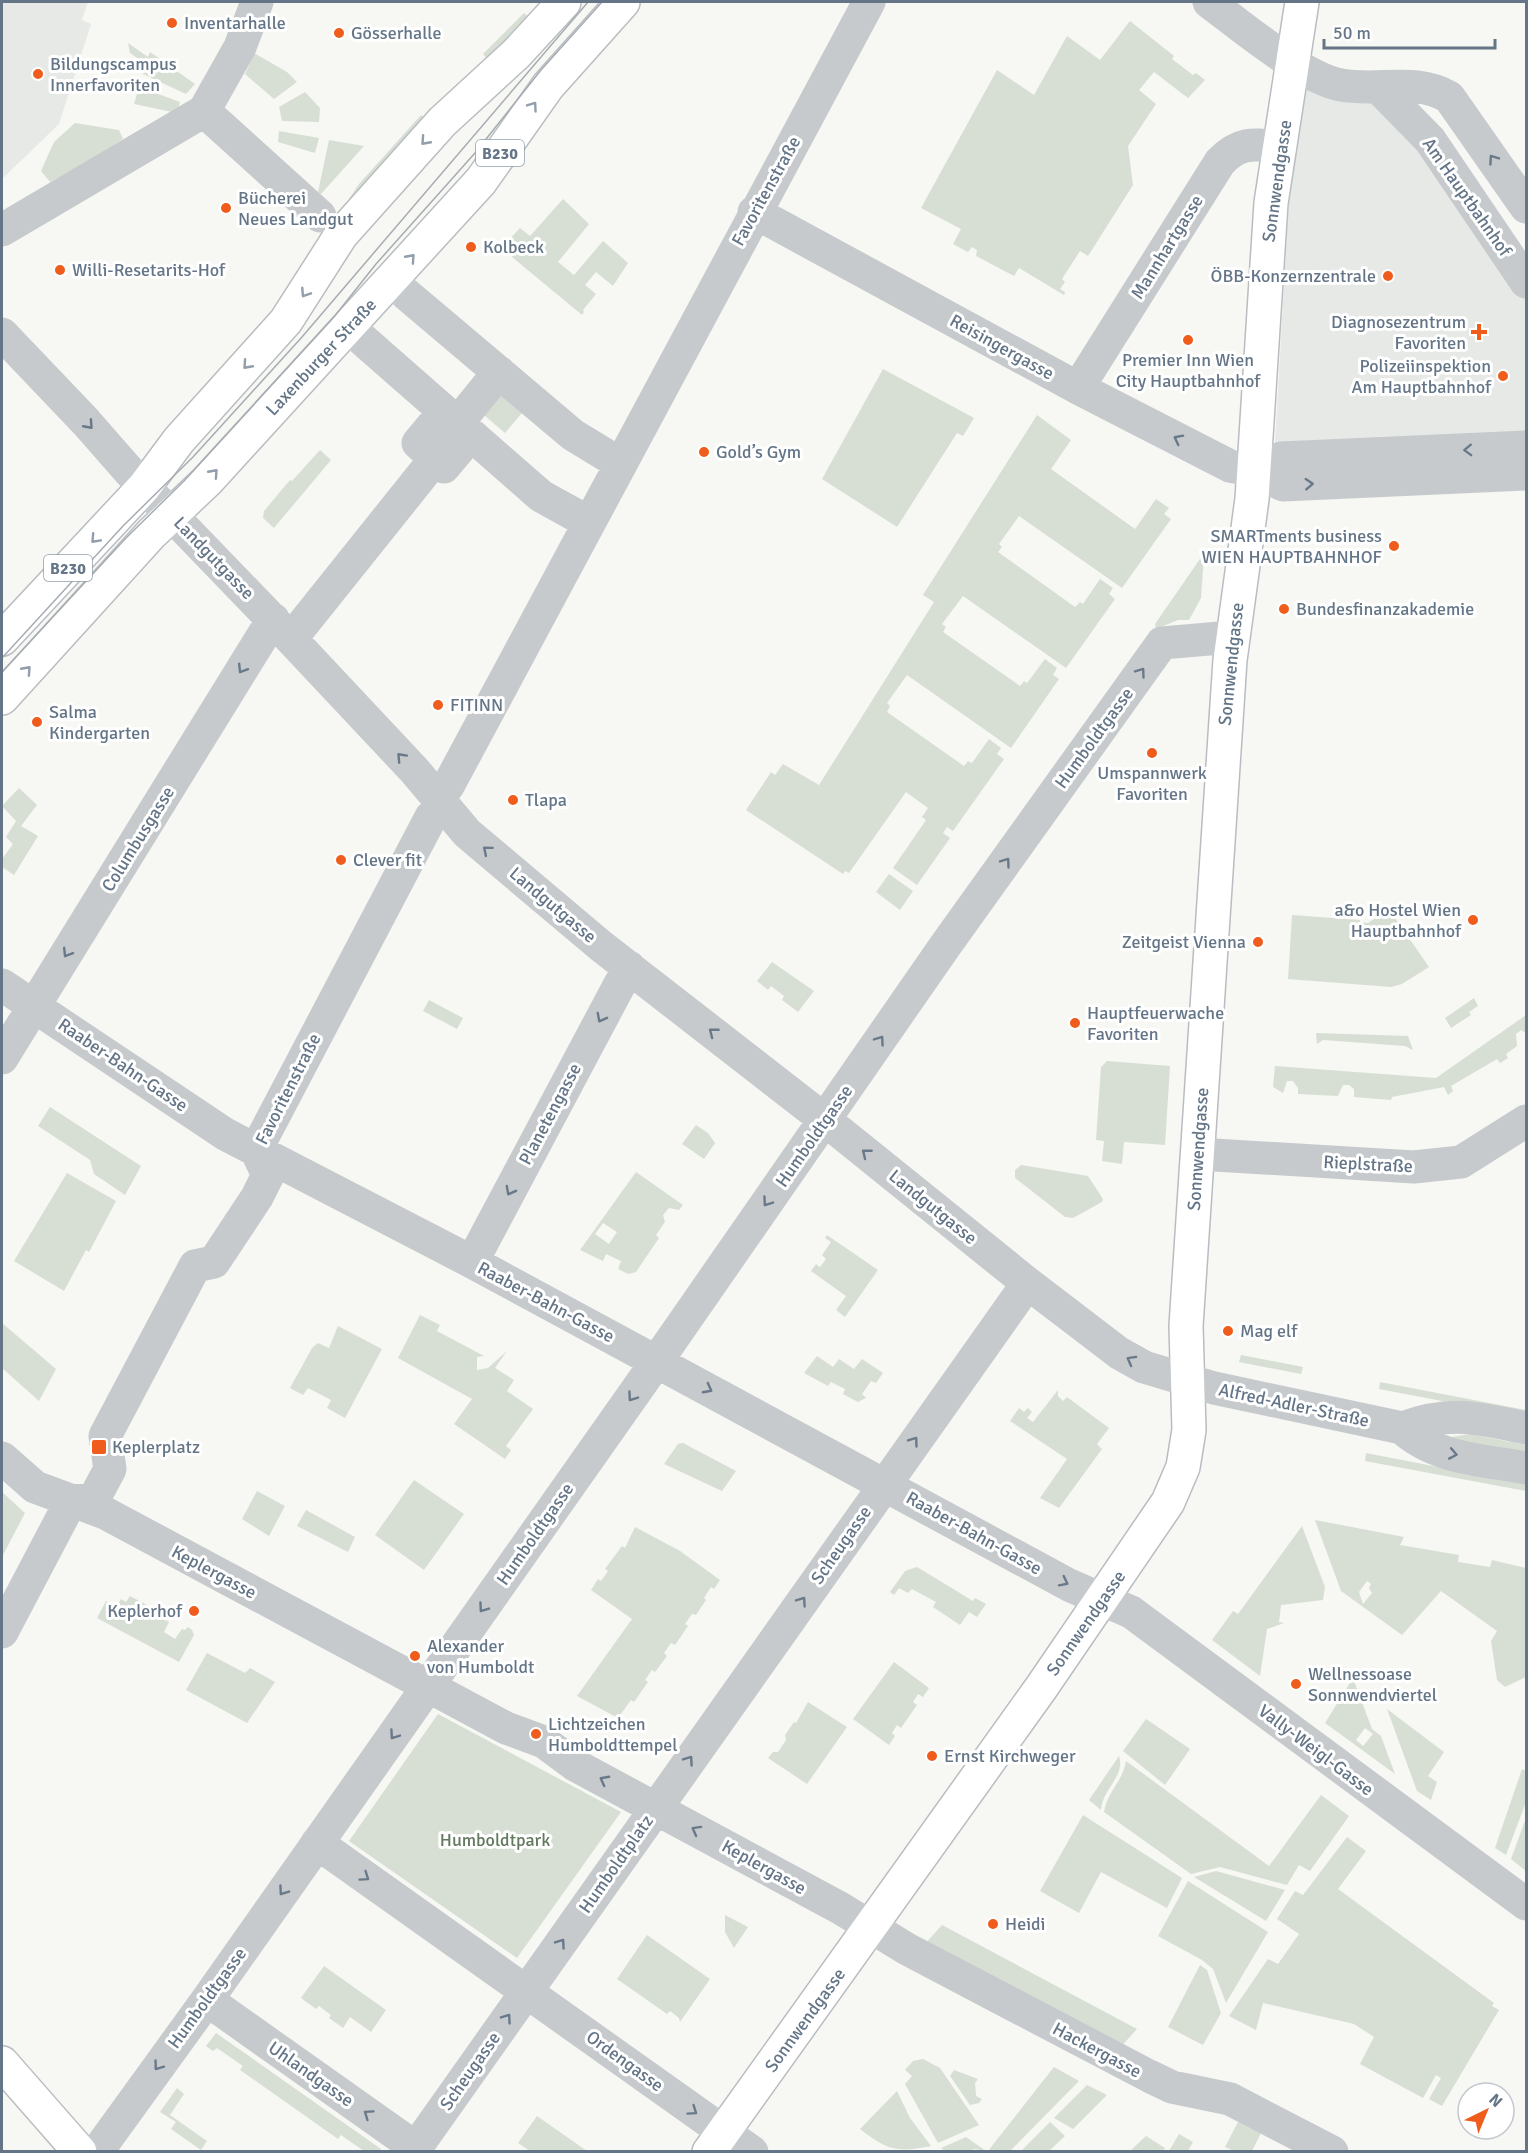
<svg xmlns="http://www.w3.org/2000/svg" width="1528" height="2153" font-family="Signika,sans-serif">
<rect width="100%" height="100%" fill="#f7f7f3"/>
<path fill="#e7e9e7" d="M2,2H88L82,20L91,24L59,124L2,179Z
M1306,85L1377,98L1526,274V457L1275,444L1292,145Z"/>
<path fill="#d7dfd4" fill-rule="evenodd" d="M524,13L532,20L491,63L483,54Z
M1130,21L1174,56L1172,59L1193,75L1196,73L1205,80L1188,98L1154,72L1139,90L1156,104L1128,146L1133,185L1088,256L1080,251L1062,279L1065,282L1060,289L1065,292L1064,295L1019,268L1014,276L976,256L977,250L972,247L968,252L953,244L961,229L921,208L997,70L1034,95L1067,36L1100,60Z
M128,43L148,57L150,52L195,84L186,94L143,74L146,64L130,53Z
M254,53L287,72L297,82L274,99L245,74Z
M139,87L180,102L177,113L134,104Z
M305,92L320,108L319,122L282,121L279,107Z
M421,115L429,122L341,211L359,184Z
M75,123L119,130L123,139L84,165L50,182L41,171L54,142Z
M279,131L319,138L315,153L278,142Z
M329,140L364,146L321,194L318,192Z
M563,199L589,224L558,262L574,275L603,241L628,263L613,286L596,272L585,285L596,294L583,310L584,312L582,315L512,257L513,253L508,249H504V245L520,228L530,236Z
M883,369L974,418L963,436L957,433L897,527L822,479Z
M500,384L527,407L505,433L478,410Z
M1037,415L1071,440L1051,469L1135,529L1156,499L1169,508L1164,514L1171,519L1122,588L1019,516L999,544L1002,547L998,552L1075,607L1080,602L1083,604L1100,579L1113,588L1109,594L1115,599L1066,668L963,596L942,624L946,627L943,632L1020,686L1024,681L1027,683L1045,659L1057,668L1053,675L1059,679L1011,748L907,675L887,703L890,706L887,712L964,766L968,761L972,763L989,739L1001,748L997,754L1004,759L953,831L947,827L943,833L950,838L917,885L893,868L926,820L922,817L928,808L906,792L849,873L845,871L843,874L746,810L771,772L775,775L783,764L819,785L934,602L923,595Z
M320,450L331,460L274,528L263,518L264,511L290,480L292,481Z
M1202,556H1204L1201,598L1189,620H1178L1156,629L1155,624Z
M19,788L37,805L21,826L38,836L14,875L2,867V859L13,844L6,837L16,821L2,806Z
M889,874L913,891L900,910L876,892Z
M1389,909L1429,967L1402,984L1391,987L1288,979L1292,915L1360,920V922L1368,923Z
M772,962L814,991L798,1012L782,1000L784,996L771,986L768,990L757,981Z
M1474,998L1478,1006L1469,1012L1471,1015L1451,1028L1445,1018Z
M429,1000L463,1018L457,1029L423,1011Z
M1526,1015V1033L1521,1030L1516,1034L1517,1046L1506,1054L1508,1058L1500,1063L1497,1059L1451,1086L1453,1091L1448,1095L1444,1087L1392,1097L1391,1100L1354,1097V1089L1349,1085H1343L1338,1096L1298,1094V1088L1293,1081H1287L1283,1093L1273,1087L1275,1066L1436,1078Z
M1316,1033L1408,1036L1413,1050L1405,1046L1323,1040L1317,1044Z
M1107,1061L1170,1066L1165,1145L1124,1142L1122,1164L1102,1161L1104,1141L1096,1140L1101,1067Z
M50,1107L141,1166L125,1195L94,1174L90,1160L38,1126Z
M696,1125L708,1133L715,1143L704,1159L682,1144Z
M1021,1165L1088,1176L1103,1199L1102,1202L1073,1218L1065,1217L1015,1178V1170Z
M636,1172L683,1205L679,1210L669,1208L663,1215L665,1222L656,1235L659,1238L636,1272L628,1274L618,1269L621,1261L606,1254L603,1261L580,1250ZM603,1223L617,1232L609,1244L595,1234Z
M67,1173L116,1201L89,1252L86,1250L64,1291L14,1261Z
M827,1235L878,1270L845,1317L836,1310L846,1296L811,1271L816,1264L820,1267L826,1259L822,1255L831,1242L825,1238Z
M420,1315L440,1325L437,1331L484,1356L477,1357V1370L488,1368L507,1351L495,1368L514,1380L507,1391L533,1409L506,1446L511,1450L505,1459L454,1424L472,1399L398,1358Z
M2,1323L56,1369L39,1401L2,1368Z
M338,1326L382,1349L345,1418L327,1408L331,1400L308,1388L303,1395L290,1388L312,1348L318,1343L329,1348Z
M1241,1355L1303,1367L1301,1374L1239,1362Z
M817,1356L833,1367L839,1359L854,1369L862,1359L883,1373L876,1383L871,1381L862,1394L866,1398L858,1402L843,1394L845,1389L831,1382L828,1386L804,1373Z
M1380,1382L1526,1410V1417L1379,1389Z
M1058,1390V1396L1063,1401L1067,1397L1109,1428L1097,1444L1102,1449L1059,1508L1040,1498L1067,1459L1010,1421L1019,1408L1024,1412L1028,1408L1032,1412L1027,1418L1033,1422Z
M1470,1434L1526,1445V1456L1445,1438Z
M683,1443L736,1471L722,1491L664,1464L678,1444Z
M1366,1453L1526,1484V1491L1365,1461Z
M414,1480L464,1514L424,1570L375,1535Z
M257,1491L285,1506L269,1536L242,1519Z
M2,1492L25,1513L2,1557Z
M306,1510L355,1537L348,1552L297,1526Z
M1315,1520L1404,1537L1400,1545L1459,1555L1458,1562L1490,1567L1492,1560L1526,1568V1677L1505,1687L1497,1680L1491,1641L1497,1631L1441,1591L1402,1635L1341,1591ZM1367,1581L1371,1584L1369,1588L1372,1593L1363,1604L1359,1592Z
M1302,1526L1325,1587L1323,1600L1281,1605L1279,1622L1284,1623L1267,1629L1260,1676L1212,1640L1233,1611L1238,1614Z
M635,1527L680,1551L720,1580L714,1589L711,1587L704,1598L706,1600L696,1615L692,1614L685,1624L688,1626L675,1645L671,1643L664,1653L667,1656L655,1672L652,1670L645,1680L648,1682L634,1702L631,1700L618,1718L577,1696L632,1619L591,1590L598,1579L601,1581L608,1571L605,1569L622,1546L625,1548Z
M917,1567L973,1601L975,1598L986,1604L977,1617L969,1612L960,1625L933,1607L936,1602L912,1589L908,1593L899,1588L894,1595L890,1592L905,1571Z
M130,1596L166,1615L165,1620L169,1622L164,1632L175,1639L182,1629L185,1630L188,1627L192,1630L194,1635L179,1662L97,1618L106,1601L117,1606L121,1599L126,1602Z
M207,1653L245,1673L250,1668L275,1682L247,1723L186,1690Z
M894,1662L929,1688L923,1697L918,1694L913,1702L917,1705L901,1728L897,1725L892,1733L895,1736L889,1745L853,1719Z
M1353,1678L1372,1729L1381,1736L1395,1774L1325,1723ZM1365,1728L1373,1734L1363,1746L1356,1740Z
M808,1702L847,1727L807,1784L768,1758L773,1752H778L786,1740L785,1735L794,1722L796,1723Z
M1387,1709L1444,1752L1428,1776L1437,1782L1431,1800L1417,1791Z
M438,1714L621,1812L517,1958L349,1841Z
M1146,1719L1190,1749L1165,1785L1123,1751Z
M1119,1756C1126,1776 1102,1789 1101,1810L1089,1800Z
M1126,1761L1269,1866L1321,1795L1349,1816L1310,1871L1299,1865L1287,1885L1220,1867L1191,1874L1104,1812C1107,1792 1123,1781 1126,1761Z
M1522,1769L1526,1771V1802L1506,1855L1495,1848Z
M1083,1815L1182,1878L1167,1908L1101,1872L1079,1913L1040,1891Z
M1526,1818V1871L1511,1859Z
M1347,1837L1366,1851L1338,1889L1494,2003L1492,2006L1499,2010L1442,2106L1429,2099L1441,2078L1436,2075L1423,2098L1360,2064L1374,2037L1354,2024L1263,2003L1256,2030L1229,2016L1268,1959L1278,1964L1299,1934L1277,1919L1295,1891L1303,1895Z
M1216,1871L1285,1890L1266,1921L1194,1877Z
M1188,1881L1268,1932L1226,2003L1213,1969L1202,1960L1158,1936Z
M725,1915L748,1927L734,1948L725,1932Z
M942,1925L1137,2029L1118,2050L923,1946Z
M647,1935L710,1979L680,2022L679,2018L670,2011L667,2014L617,1979Z
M1200,1965L1207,1970L1221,2013L1203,2045L1168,2027Z
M324,1966L386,2010L371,2032L350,2017L343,2028L329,2018L331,2015L319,2006L316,2009L301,1998Z
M216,2033L381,2149L380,2151H364L341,2135L338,2139L240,2070L243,2066L217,2048L213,2051L206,2046Z
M923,2059L940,2068L979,2125L938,2143L905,2084L912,2076L905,2070L913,2061Z
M1054,2067L1079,2081L1010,2151H988Z
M954,2070L978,2079L975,2083L976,2096L982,2099L979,2103L970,2105L950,2076Z
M1087,2085L1107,2095L1073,2129L1054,2118Z
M177,2088L184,2094L170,2115L207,2141L201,2150L171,2129L176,2122L160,2112Z
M897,2091L910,2118L931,2146C896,2153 887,2150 860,2129Z
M537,2116L587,2151H530L518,2143Z
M1050,2122L1065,2136L1049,2151H1021Z
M1238,2122L1261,2133L1252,2151H1234L1225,2147Z
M1179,2134L1193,2142L1188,2151H1169Z
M1146,2136L1165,2148L1163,2151H1130Z
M966,2137L986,2151L974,2149L971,2151H945L941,2148Z"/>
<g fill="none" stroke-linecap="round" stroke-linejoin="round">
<defs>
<path id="major" d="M2,639L144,487L179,440L286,321L341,235L442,122L516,54L564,2
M2,698L151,534L207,481L481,181L548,86L623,2
M2,2063L80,2152
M709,2152L1041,1688L1168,1502L1183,1467L1189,1430L1186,1326L1230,660L1252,499L1271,203L1302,2"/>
</defs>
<use href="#major" stroke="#b9bdc1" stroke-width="36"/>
<path stroke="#c6cacd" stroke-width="33" d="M1209,2C1241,26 1303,78 1341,85C1380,92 1414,77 1449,97L1526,207
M1379,88L1430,140L1526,282
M204,111L320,216
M204,111L240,47L257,2
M754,212L1078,388L1230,466L1254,471L1283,485L1526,474
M2,230L204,111
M406,294L573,435L619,463
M2,334L86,422L128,470L291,639L414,770L467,833L601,946L825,1120L1026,1282L1119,1353L1144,1367L1214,1388L1402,1428C1435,1459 1484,1460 1526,1468
M363,340L541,496L588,522
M1078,388L1220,162C1240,141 1253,144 1280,147
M438,419L465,442L444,467L418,443Z
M452,430L499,372
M1254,471L1281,458L1526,447
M291,639L435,459
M448,786L869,2
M2,985L225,1134L472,1262L1069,1585L1131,1612L1526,1904
M2,1058L273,619
M1198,1154L1414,1167L1461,1162L1526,1121
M472,1262L629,967
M1402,1428C1452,1410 1476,1418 1526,1428
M2,1458L35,1487L105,1513L506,1728L544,1742L575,1765L840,1908L907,1949L1149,2076L1172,2087L1230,2099L1332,2152
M71,1501L94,1499L110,1469L105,1436L195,1266L214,1262L257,1197L268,1175L256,1150L431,817
M2,1632L71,1501
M317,1843L752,2152
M207,2000L416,2148
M97,2152L207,2000L657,1361L945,946L1162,643L1232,637
M413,2152L1020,1294L1026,1282"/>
<use href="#major" stroke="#fff" stroke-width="33"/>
<path stroke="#a6acb2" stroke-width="1.5" d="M2,658L123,526L193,457L302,337L588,2
M2,672L126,538L184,481L334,317L376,264L475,153L541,70L602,2"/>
</g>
<defs><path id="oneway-chevron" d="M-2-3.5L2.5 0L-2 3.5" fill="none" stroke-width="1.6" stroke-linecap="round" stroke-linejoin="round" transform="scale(1.5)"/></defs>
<g stroke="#929eab">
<use href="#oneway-chevron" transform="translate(533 106) rotate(-55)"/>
<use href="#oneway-chevron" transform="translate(425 141) rotate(132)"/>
<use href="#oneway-chevron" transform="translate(411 258) rotate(-48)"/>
<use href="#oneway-chevron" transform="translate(305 293) rotate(123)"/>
<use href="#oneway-chevron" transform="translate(247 365) rotate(132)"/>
<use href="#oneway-chevron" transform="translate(214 473) rotate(-48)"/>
<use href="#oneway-chevron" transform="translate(95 539) rotate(133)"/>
<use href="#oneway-chevron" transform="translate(27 670) rotate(-48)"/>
</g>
<g stroke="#69798a">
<use href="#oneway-chevron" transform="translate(1493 159) rotate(-125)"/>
<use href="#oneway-chevron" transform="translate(89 425) rotate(48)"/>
<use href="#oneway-chevron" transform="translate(1178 439) rotate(-153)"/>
<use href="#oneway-chevron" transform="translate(1468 450) rotate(178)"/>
<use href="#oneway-chevron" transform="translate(1309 484) rotate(-3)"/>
<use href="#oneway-chevron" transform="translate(242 669) rotate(122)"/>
<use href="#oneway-chevron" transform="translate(1141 672) rotate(-54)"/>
<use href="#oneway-chevron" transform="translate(401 757) rotate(-133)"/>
<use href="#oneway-chevron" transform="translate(487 850) rotate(-140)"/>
<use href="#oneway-chevron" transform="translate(1006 862) rotate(-54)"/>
<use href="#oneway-chevron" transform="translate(67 953) rotate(122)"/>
<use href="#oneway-chevron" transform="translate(601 1018) rotate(118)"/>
<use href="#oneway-chevron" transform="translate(713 1032) rotate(-142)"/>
<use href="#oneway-chevron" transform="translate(880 1040) rotate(-55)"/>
<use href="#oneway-chevron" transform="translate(866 1153) rotate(-141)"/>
<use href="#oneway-chevron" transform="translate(510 1191) rotate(118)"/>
<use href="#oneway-chevron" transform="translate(767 1202) rotate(125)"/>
<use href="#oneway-chevron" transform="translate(1131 1360) rotate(-151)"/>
<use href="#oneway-chevron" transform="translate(708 1389) rotate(28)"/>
<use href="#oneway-chevron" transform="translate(632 1397) rotate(125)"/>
<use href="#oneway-chevron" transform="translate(914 1441) rotate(-54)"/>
<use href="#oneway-chevron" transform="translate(1453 1454) rotate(11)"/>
<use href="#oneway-chevron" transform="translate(1064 1582) rotate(27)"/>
<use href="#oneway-chevron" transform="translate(802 1601) rotate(-55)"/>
<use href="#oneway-chevron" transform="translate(483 1608) rotate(125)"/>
<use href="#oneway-chevron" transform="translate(394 1735) rotate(125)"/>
<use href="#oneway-chevron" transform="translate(689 1760) rotate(-55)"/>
<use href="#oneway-chevron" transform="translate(604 1780) rotate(-152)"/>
<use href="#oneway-chevron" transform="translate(696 1830) rotate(-151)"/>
<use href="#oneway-chevron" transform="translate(365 1877) rotate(35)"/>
<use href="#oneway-chevron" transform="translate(283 1891) rotate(125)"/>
<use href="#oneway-chevron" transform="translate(561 1943) rotate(-55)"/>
<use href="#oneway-chevron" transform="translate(507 2018) rotate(-55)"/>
<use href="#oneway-chevron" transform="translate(158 2066) rotate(126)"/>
<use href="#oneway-chevron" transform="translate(693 2111) rotate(35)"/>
<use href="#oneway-chevron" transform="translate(368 2114) rotate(-145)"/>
</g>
<g fill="#ef5c1b" stroke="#fff" stroke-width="2">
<circle cx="172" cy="23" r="6"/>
<circle cx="339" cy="33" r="6"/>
<circle cx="38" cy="74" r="6"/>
<circle cx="226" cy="208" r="6"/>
<circle cx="471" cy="247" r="6"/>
<circle cx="60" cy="270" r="6"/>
<circle cx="1388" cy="276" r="6"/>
<path d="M1476 323h6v6h6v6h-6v6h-6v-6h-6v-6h6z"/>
<circle cx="1188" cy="340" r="6"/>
<circle cx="1503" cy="376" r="6"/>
<circle cx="704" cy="452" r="6"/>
<circle cx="1394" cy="546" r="6"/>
<circle cx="1284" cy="609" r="6"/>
<circle cx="438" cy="705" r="6"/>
<circle cx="37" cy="722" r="6"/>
<circle cx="1152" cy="753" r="6"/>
<circle cx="513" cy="800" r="6"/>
<circle cx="341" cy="860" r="6"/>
<circle cx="1473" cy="920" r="6"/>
<circle cx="1258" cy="942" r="6"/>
<circle cx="1075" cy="1023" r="6"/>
<circle cx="1228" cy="1331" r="6"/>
<rect x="91" y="1439" width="16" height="16" rx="3"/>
<circle cx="194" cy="1611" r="6"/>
<circle cx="415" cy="1656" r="6"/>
<circle cx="1296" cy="1684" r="6"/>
<circle cx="536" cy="1734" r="6"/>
<circle cx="932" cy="1756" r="6"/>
<circle cx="993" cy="1924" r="6"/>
</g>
<g text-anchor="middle" stroke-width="6" stroke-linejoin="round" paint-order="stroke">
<g fill="#fff" stroke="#929eab" stroke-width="1.5">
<rect x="476" y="140" width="48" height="26" rx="4.5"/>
<rect x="44" y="555" width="48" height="26" rx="4.5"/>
</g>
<g font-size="16" font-weight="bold" fill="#647587">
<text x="500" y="159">B230</text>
<text x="68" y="574">B230</text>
</g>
<g font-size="18" fill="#647587" stroke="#fff" text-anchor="start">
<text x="184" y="29">Inventarhalle</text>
<text x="351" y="39">Gösserhalle</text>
<text x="50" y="70">Bildungscampus<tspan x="50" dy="21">Innerfavoriten</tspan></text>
<text x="238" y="204">Bücherei<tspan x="238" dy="21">Neues Landgut</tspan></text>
<text x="483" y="253">Kolbeck</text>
<text x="72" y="276">Willi-Resetarits-Hof</text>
<text x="1376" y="282" text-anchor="end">ÖBB-Konzernzentrale</text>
<text x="1466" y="328" text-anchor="end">Diagnosezentrum<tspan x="1466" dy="21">Favoriten</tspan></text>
<text x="1188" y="366" text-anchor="middle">Premier Inn Wien<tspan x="1188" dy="21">City Hauptbahnhof</tspan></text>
<text x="1491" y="372" text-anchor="end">Polizeiinspektion<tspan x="1491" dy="21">Am Hauptbahnhof</tspan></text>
<text x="716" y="458">Gold’s Gym</text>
<text x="1382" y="542" text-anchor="end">SMARTments business<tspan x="1382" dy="21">WIEN HAUPTBAHNHOF</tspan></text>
<text x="1296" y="615">Bundesfinanzakademie</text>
<text x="450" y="711">FITINN</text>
<text x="49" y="718">Salma<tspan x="49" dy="21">Kindergarten</tspan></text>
<text x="1152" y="779" text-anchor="middle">Umspannwerk<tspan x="1152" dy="21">Favoriten</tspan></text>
<text x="525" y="806">Tlapa</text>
<text x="353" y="866">Clever fit</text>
<text x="1461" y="916" text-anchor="end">a&amp;o Hostel Wien<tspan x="1461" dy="21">Hauptbahnhof</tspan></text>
<text x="1246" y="948" text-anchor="end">Zeitgeist Vienna</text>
<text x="1087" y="1019">Hauptfeuerwache<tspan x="1087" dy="21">Favoriten</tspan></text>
<text x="1240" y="1337">Mag elf</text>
<text x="112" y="1453">Keplerplatz</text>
<text x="182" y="1617" text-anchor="end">Keplerhof</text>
<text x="427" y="1652">Alexander<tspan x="427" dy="21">von Humboldt</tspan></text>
<text x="1308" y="1680">Wellnessoase<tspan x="1308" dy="21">Sonnwendviertel</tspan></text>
<text x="548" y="1730">Lichtzeichen<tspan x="548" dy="21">Humboldttempel</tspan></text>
<text x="944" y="1762">Ernst Kirchweger</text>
<text x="1005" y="1930">Heidi</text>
</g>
<g font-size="18" fill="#647587" stroke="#fff">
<text transform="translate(1277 181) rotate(-82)" y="6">Sonnwendgasse</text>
<text transform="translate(766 191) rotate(-61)" y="6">Favoritenstraße</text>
<text transform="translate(1467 197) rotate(55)" y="6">Am Hauptbahnhof</text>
<text transform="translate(1167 247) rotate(-58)" y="6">Mannhartgasse</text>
<text transform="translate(1002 347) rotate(29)" y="6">Reisingergasse</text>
<text transform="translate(321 357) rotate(-47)" y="6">Laxenburger Straße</text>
<text transform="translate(214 558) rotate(46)" y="6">Landgutgasse</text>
<text transform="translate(1231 664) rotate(-84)" y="6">Sonnwendgasse</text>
<text transform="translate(1094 738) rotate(-54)" y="6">Humboldtgasse</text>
<text transform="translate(138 839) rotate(-58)" y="6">Columbusgasse</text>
<text transform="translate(553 905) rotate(40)" y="6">Landgutgasse</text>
<text transform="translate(123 1065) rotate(34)" y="6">Raaber-Bahn-Gasse</text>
<text transform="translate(288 1089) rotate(-63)" y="6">Favoritenstraße</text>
<text transform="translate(550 1114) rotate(-62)" y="6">Planetengasse</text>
<text transform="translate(814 1136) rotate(-55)" y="6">Humboldtgasse</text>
<text transform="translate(1198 1149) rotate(-86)" y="6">Sonnwendgasse</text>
<text transform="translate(1368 1164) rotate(3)" y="6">Rieplstraße</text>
<text transform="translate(933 1207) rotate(39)" y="6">Landgutgasse</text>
<text transform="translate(546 1302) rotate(28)" y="6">Raaber-Bahn-Gasse</text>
<text transform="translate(1294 1405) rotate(12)" y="6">Alfred-Adler-Straße</text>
<text transform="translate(974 1533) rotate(29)" y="6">Raaber-Bahn-Gasse</text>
<text transform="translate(535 1534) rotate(-55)" y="6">Humboldtgasse</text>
<text transform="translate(841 1545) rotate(-55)" y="6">Scheugasse</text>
<text transform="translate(214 1572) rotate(28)" y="6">Keplergasse</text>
<text transform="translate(1086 1623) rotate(-55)" y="6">Sonnwendgasse</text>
<text transform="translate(1316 1750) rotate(37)" y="6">Vally-Weigl-Gasse</text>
<text transform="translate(616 1864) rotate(-55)" y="6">Humboldtplatz</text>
<text transform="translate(764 1867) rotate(29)" y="6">Keplergasse</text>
<text transform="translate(207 1998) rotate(-54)" y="6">Humboldtgasse</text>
<text transform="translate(805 2020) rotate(-54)" y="6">Sonnwendgasse</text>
<text transform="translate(1097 2050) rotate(28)" y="6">Hackergasse</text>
<text transform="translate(625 2061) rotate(36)" y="6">Ordengasse</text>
<text transform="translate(470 2071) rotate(-55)" y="6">Scheugasse</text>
<text transform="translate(311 2074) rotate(35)" y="6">Uhlandgasse</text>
</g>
<g font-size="18" fill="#62785f" stroke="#fff">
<text x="495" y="1846">Humboldtpark</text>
</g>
</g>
<rect width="1528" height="2153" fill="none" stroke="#647587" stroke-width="6"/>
<g transform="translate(1486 2111) rotate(43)"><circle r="28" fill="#ffffff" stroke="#c1c8cf" stroke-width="1.5"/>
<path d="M0-4.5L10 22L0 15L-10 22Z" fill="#ef5c1b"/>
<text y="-9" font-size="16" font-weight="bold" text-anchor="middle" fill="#647587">N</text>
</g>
<path d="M1324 39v9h171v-9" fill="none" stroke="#647587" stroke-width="3"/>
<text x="1333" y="39" font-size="18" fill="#647587" stroke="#ffffff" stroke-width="4.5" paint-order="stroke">50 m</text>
</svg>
